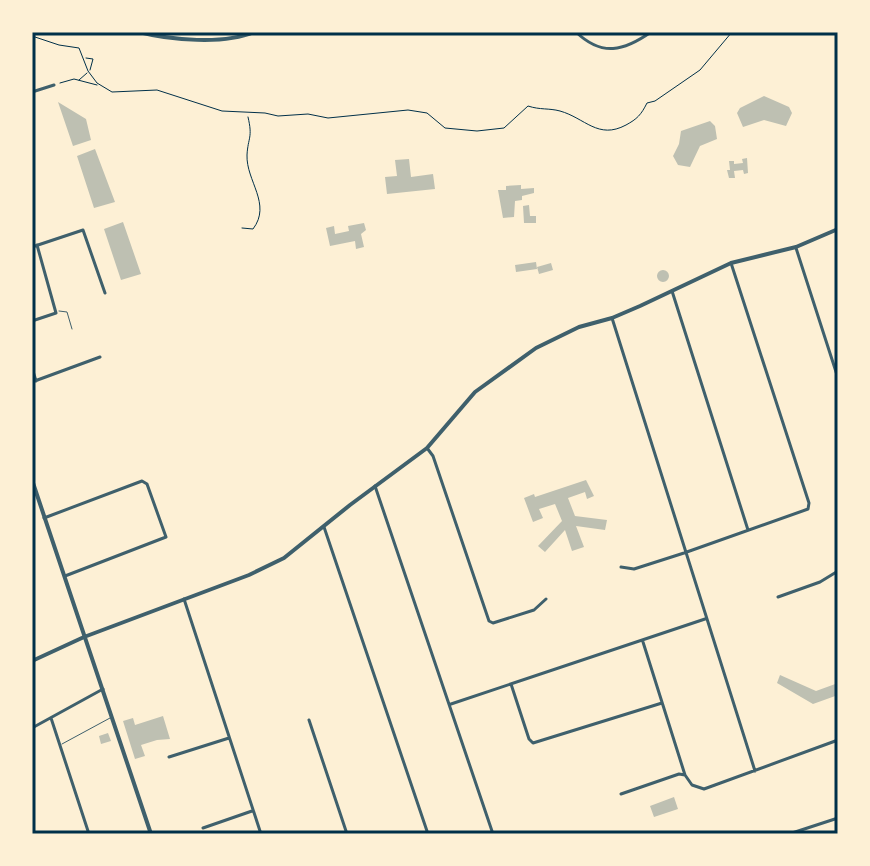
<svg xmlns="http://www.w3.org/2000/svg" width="870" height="866" font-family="'PT Sans Narrow',sans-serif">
<rect width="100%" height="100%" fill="#fdf0d5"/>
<path fill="#bec0b2" d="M764,96L789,107L792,113L786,126L764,120L743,127L737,113L740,108Z
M58,102L86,119L91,140L73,146Z
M710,121L715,126L717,139L700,146L690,167L678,165L673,156L679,144L681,131Z
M95,149L115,202L94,208L77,156Z
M747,158L748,173L744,174L743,170L734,171L735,178H729L727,170H730L729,161H734V164L743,163L742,159Z
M409,159L411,177L433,174L435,189L387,194L385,177L397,176L395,160Z
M521,185V189L534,188V193L522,196V200L515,201L514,217L503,218L498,190H506V186Z
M529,205L530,216H536V223H524L523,206Z
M123,222L141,274L121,280L104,229Z
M364,223L366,230L361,234L364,247L356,249L355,241L330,246L326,228L334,226L335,234L349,231L348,226Z
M536,262L537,269L516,272L515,265Z
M551,263L553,270L539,274L537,267Z
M657 276a6 6 0 1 1 12 0a6 6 0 1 1-12 0Z
M586,480L594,496L587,499L585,492L568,498L575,516L607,520L605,530L576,526L584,547L572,551L565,530L545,552L538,546L562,521L555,504L539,509L543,518L533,522L524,498L534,494L535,497Z
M780,675L816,691L838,683V695L813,704L777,683Z
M163,716L170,739L157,740L141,745L145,756L135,759L123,721L133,718L135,725Z
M108,733L111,741L101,744L99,736Z
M674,797L678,809L654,817L650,806Z"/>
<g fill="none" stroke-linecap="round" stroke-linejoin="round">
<path stroke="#003049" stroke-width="1" d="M512,34L515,32
M32,36L59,45L79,48L88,71L97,83L112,92L157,90L222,111L265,113L278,116L308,114L328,118L408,110L427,113L445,128L477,131L504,128L528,106C540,110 549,108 560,111C585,118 598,140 626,125C637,119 641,115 647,103L655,101L700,70L732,32
M86,58L93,59L90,70
M79,80L87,73
M60,83L74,79L97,85
M242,228L253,229C272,204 246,181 247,155C248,137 253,138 248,117"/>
<path stroke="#3f606c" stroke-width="1" d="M59,311L67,312L72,329
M62,744L110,718"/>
<path stroke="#3f606c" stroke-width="3" d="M576,32C602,57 624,51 651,32
M32,92L54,85
M32,247L83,230L105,293
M796,248L838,378
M672,291L748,530
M612,318L755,771
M32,321L56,313L37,245
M32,368L36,381
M32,382L100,357
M427,448L433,456L489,621L493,623L534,610L546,599
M375,486L493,834
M44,518L142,481L147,484L166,537L65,576
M324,527L428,834
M621,567L634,569L684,553L808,509L809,503L731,263
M778,597L820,582L838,571
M184,599L261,834
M643,642L685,775
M511,684L529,739L533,743L662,703
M451,704L705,619
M51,718L89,834
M309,720L347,834
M32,728L103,689
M169,757L229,738
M621,794L679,774L685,775L692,785L704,789L838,740
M203,828L252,811
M789,834L838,818"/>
<path stroke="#3f606c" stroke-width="4" d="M139,32C170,40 224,45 254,32
M32,480L151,834
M32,661L84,637L249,575L284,558L350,505L427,448L475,392L536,348L579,327L612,318L640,306L731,263L796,247L838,229"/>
</g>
<rect width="870" height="866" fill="none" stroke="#fdf0d5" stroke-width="68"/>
<rect x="34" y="34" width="802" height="798" fill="none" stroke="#003049" stroke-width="3"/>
</svg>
